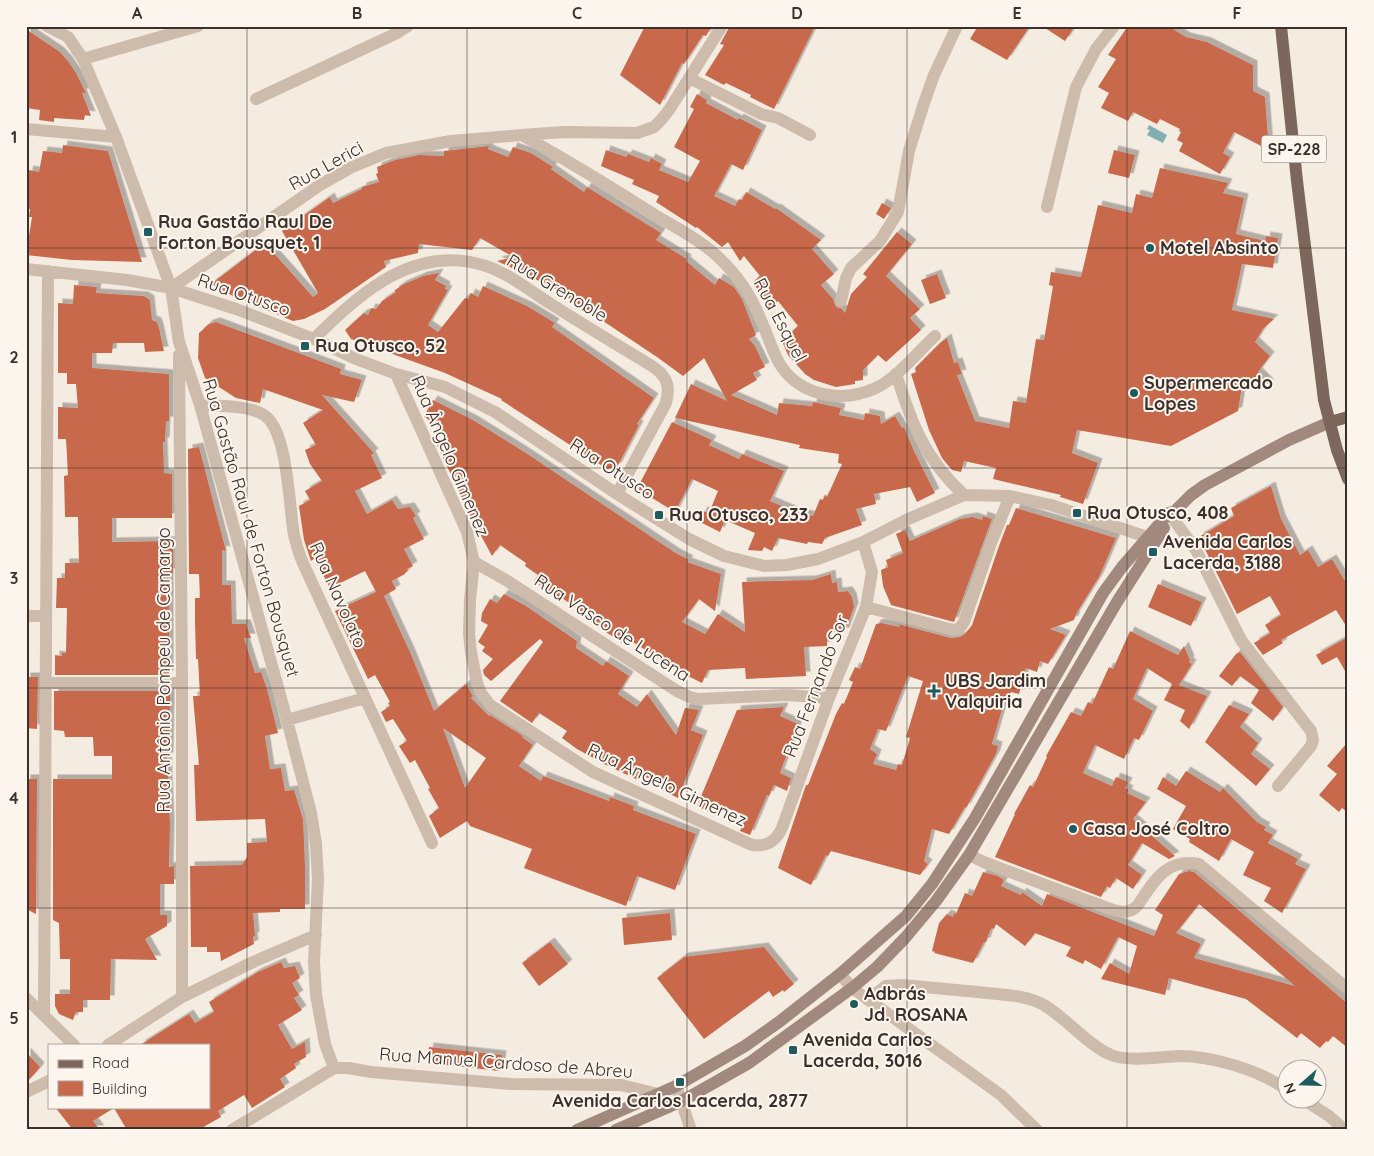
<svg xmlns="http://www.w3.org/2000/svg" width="1374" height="1156" font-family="Quicksand,sans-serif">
<defs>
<filter id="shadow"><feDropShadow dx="4.5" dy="-4.5" stdDeviation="0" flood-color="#0004"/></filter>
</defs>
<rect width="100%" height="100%" fill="#f4ebe1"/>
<path fill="#7fb0b2" d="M1149,125L1167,135L1163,143L1147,135L1150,130L1147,129Z"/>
<path fill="#c8694b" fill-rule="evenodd" filter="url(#shadow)" d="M645,26H712L706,36L703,35L684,64L682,63L660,105L620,75Z
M730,26H815L774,109L750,97L751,95L726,83L724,85L705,75L724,45L720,44Z
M978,26H1030L1007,60L970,39Z
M1042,26H1075L1065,41Z
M1128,26H1168L1186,37L1207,42L1253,65V91L1265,97L1269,150L1234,132L1223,153L1230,157L1220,174L1179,151L1183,143L1177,140L1181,132L1179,131L1180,129L1160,119L1157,124L1133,112L1128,121L1101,108L1109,93L1098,87L1116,59L1108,55Z
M26,29L60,52L68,61L76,73L86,93H82L91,116L85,115L84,120L54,118V122L39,120L40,110L26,108Z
M697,94L707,100L706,103L738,120L739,118L762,130L743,170L731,164L714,196L735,206L739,199L742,200L746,192L775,209L776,208L821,240L812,249L834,274L821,285L833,299L836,307L842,309L845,313L851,294L867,277L863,274L897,232L912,244L886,276L920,309L910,318L921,330L886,362L878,355L863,370V380L855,381V384L836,387L814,380L805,374L788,355L782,341L798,326L778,301L769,308L753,282L760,276L744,256L740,261L728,242L722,247L697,227L696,228L656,202L659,196L632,184L634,180L601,166L606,150L626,157L628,154L649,162L651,158L662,164L659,170L688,182L700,161L674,147L694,109L690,107Z
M63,145L108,151L142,262L72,260L26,255L32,217H29L30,209L26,208V181L29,170L39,172L43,151L62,153Z
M489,146L488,149L508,157L513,147L531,153L553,167L551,169L584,192L587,187L661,233L656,240L687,259L686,261L715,285L719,278L734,287L742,299L756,335L749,339L755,346L765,367L753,373L757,380L731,395L777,415L779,403L812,406L813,402L841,408L839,415L864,420L865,413L880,416L881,424L895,416L902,428L904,427L914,451L935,493L917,502L910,487L874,494L876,504L856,509L862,525L825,538L822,544L808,542L807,544L778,538L772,551L764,547L762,551L748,550L755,533L725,520L720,532L698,521L703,511L709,513L718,491L692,479L675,512L639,490L640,483L672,422L712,440L709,445L739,459L742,454L784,471L770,501L796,512L813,516L820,499L823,500L825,495L827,497L842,464L838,463L839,454L799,448L800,445L675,418L691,384L727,401L704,358L683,376L657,357L552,287L497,261L522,255L508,254L480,238L472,250L419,244L418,253L384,261L386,267L325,309L304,319L293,321L233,296L211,284L265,243L313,297L318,293L282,231L330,197L333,203L362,189V187L379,182L376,174L378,173L377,167L395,160L419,155L444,156V151Z
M1114,150L1135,155L1129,178L1108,173Z
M1160,168L1228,183L1223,193L1244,198L1236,234L1265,241L1266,236L1278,238L1273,268L1242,264L1232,310L1274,319L1263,329L1255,342L1270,356L1258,372L1270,384L1243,379L1238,411L1171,446L1077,430L1072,453L1098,463L1083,504L1060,497L1061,495L993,479L996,468L964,461L961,472L952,470L942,458L929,430L911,374L916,372L915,368L940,343L947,338L954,363L958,362L962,374L957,375L975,421L1009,428L1013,401L1026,403L1036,339L1044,340L1053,286L1049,285L1051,272L1081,277L1098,205L1132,213L1136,194L1152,198Z
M882,203L891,208L884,219L876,214Z
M439,273L435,280L446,286L445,289L448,290L428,325L438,332L465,298L468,299L471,293L478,297L483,286L527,306L555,323L552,327L654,398L637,424L639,425L617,467L607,469L501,400L502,399L445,373L351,339L345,330L364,313L368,315L371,308L376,309L382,301L396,292L394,291L402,285L423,276Z
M937,274L946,298L930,304L921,280Z
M74,285L97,287L96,293L144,296L150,300L152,320L157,322L159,328L164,351L145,352L144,343H113L112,353H92V368L169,374V421H166L165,442H163L164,473L172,474V518H112V542L173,541V573H169V675H55V655L62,656V653H66L67,608H56L57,578H65V563H79L78,517H65L64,476L68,475L66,439H58V407L78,408L76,384H67V373H58V303L73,304Z
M216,322L341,369L340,374L362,380L354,402L322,395L374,453L371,455L382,478L355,491L367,514L392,500L398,509L410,507L416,516L413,518L424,539L404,549L413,566L407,569L408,571L405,573V574L392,581L396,589L384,596L410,652L434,711L466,684L473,696L471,698L489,716L490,715L523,736L522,737L533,745L519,766L541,781L543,776L609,801L610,797L634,806L633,810L696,834L675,890L637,876L626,906L524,868L532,849L470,826L467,821L440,838L429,816L439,808L428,789L430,788L415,760L410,763L399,746L407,741L393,719L386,722L381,712L390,706L388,703L390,702L375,675L368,679L335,611L376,592L365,571L330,588L317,563L314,559L311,561L304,540L299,506L310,500L305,491L322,481L310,464L305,450L316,445L303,423L323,410L263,389L260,403L236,398L205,378L198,358L199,333L209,324ZM443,728L486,758L465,788Z
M433,400L473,420L526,453L674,552L689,560L687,562L721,574L715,611L699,599L682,622L705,634L718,614L745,632L742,582L812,580L831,574L832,583L837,582L838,592L848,591L852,597L854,607L845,632H827V646L804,647L806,676L746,679L745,668L708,670L702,683L682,673L628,639L624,644L585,618L587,615L559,596L557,598L534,581L538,575L525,566L526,563L500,545L492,556L471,517L437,445L446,434L424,416Z
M199,447L226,551L222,550V585H231L232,624H246L251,638H244L255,673L261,672L267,689L278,733L265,736L270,769L281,768L285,791L294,790L303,819L305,865V909H280V912L253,913L255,936L253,937L254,944L221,961L220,952H207V947H191L190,866L242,865L247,857V843L267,842L265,819L196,821L194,765H199L193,696H200L198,659H196L195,622V598H200L199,574H189L188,449Z
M1271,486L1281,519L1300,555L1308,550L1318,567L1332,559L1348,586V629L1336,610L1281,640L1283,643L1263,655L1254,643L1270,633L1265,625L1281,615L1270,596L1237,614L1199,537L1234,516L1231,508Z
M1016,508L1116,538L1099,577L1076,614L1074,620L1050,629L1066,635L1048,664L1040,661L1037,672L1026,668L1019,694L1011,692L1010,696L1006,695L992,744L998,746L996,754L966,808L965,807L949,834L932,829L924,861L928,864L920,875L831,851L828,856L826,855L811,885L778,868L806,785H808L836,714L842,703L844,704L853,682L849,680L855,667L860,669L876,624L881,623L900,627L898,624L951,638L960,637L965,634L972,625L999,546L1007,525H1009ZM908,676L923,681L906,737L910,738L902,765L898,764L896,770L873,764L877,754L870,749L878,729L886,731Z
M983,516L992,519L954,622L891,605L883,586L881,570L888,567L886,560L903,553L896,534L905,530L910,541L960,519L973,517L982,520Z
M1158,584L1202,602L1191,626L1148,607Z
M504,594L526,606L577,641L576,648L603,666L606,661L629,676L618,694L637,707L647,694L676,735L685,708L699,710L691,730L703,735L678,798L660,789L662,783L640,775L638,780L606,765L577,749L562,738L567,731L539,713L532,723L500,701L543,642L540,639L491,681L484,675L483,670L493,659L482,651L485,647L478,642L488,625L481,621L482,613L490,599L497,603Z
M1130,631L1178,655L1184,646L1190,660L1189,662L1192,664L1179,685L1207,696L1189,729L1180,721L1185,710L1164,700L1172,684L1147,668L1133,699L1153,711L1139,740L1134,738L1124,759L1095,745L1083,773L1112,786L1116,777L1128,782L1125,788L1129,790L1127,793L1146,802L1133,819L1175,856L1169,859L1142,843L1128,865L1142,875L1133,889L1116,878L1110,888L1107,886L1101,897L995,857L1015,814H1014L1030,785L1033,787L1047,757L1046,756L1071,712L1081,716L1088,702L1092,704L1109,667L1113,669Z
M1348,637V676L1337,657L1322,665L1316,655Z
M1240,652L1283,707L1273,721L1251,703L1259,690L1240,676L1232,686L1219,676L1236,654Z
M26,677H38L37,729L26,728Z
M54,691H170V697L169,757H167L170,824L169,867L174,866V884H160V915H167V926L145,939L157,960L111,959L110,1000H83V1012H76L73,1020L59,1014L55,1006V994H70V959H60L59,923L53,920V779H112V756H94L93,737H65L64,731L54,730Z
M1229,705L1249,714L1240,727L1258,743L1251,754L1270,769L1256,786L1205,742Z
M784,707L780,716L798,724L780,773L791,778L787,791L774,785L769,796L767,795L750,835L740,831L746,816L715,803L711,813L697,806L737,710Z
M1348,742V813L1342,808L1339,812L1319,795L1337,774L1327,766Z
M1186,771L1220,792L1223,788L1257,822L1266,827L1264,830L1273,835L1268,843L1298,859L1295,864L1306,869L1282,913L1264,901L1271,888L1243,875L1254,852L1231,839L1219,861L1189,842L1190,839L1173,829L1186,806L1157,789L1163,777L1176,786Z
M26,779H37L36,914L26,909Z
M1189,871L1194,872L1348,1004V1048L1333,1036L1328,1042L1326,1041L1320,1048L1301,1033L1297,1038L1246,999L1169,978L1165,995L1101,979L1110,963L1129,974L1137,946L1118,937L1101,969L1085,960L1083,964L1066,956L1071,947L1035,933L1025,946L996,924L994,929L992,928L989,933L986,942H984L973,963L934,953L935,952L932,951L939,923L947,914L953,917L954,913L956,914L965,893L972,896L983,872L998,876L1004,880L1001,886L1021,895L1022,892L1042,906L1047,894L1154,936L1163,915L1155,910L1179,874ZM1199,904L1211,914L1295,986L1194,958L1201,944L1176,933Z
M670,913L672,940L624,945L622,918Z
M550,942L568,964L539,986L522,963Z
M764,947L794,984L784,992L783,990L773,997L769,991L704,1039L657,978L684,957Z
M281,962L284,968L295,966L300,978L292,983L299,995L294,998L302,1010L278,1025L292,1049L305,1042L306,1057L294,1064L296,1068L280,1079L285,1087L252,1108L244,1095L218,1111L221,1117L198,1130H127L114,1108L93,1121L100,1130H73L55,1107H209V1045H140L189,1014L195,1023L214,1012L209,1002L258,972Z
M429,1047L502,1055L500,1071L427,1063Z
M26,1052L40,1067L37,1071L26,1083Z"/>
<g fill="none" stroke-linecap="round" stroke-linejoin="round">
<path stroke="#cdbbac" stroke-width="12" d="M47,26L68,37L83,59L116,137L171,288L179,342L200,405L287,720L311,813L316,844L318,879L314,962L316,995L325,1044L334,1068
M83,59L198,26
M689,78L761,114L778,118L810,135
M256,99L397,33L408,26
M26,129L116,137
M522,135C568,161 613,188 658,217C677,228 698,239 715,254C738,275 751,295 763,325C769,338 773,354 781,366C802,397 843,403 876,388C897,378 918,352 935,336
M1047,207L1076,87L1096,49L1114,26
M26,269L127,280L171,288L236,309L314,339L356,359L396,374L445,387L495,412L617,494L689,539L724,556L764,566L787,565L818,559L863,542L906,520L964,495L1010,496L1051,505L1156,540
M171,288L320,185L352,167L386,153L451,141L522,135L564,132L637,133L654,127L661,120L669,110L722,26
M841,301L846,278L851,268L880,241L898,212L909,151L924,103L934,75L957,26
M314,339C360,292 416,243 486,266C510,274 530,291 551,304C585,326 621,347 655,368C668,378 670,387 666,403L617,494
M179,355L182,683V997
M396,374L467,532L474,562L470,600L469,634L471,652L477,683L481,693L490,705L593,772L752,845C767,847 776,841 782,828L829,698L866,607L872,572L863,542
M896,374C912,424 924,458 964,495
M200,405C217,406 249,405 264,415C288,430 289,507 294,535C296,544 299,553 302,561L432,843
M1169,513L1196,550L1241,640L1311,731L1313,740L1311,746L1278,786
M474,562L506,580L677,691L692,698L699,699L787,695L829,698
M866,607L953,630L959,629L964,622L991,543L1010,496
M26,616H46
M46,683H182
M287,720L365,698
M969,855L986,863L1113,910C1123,912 1130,914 1138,905C1154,881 1166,858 1199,864L1348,989
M840,974L852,988L1001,1095L1037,1130
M26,998L74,1045
M868,1000L886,986L902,985C927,987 952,990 978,992C1000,995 1024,994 1044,1005C1067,1019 1088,1045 1111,1055C1129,1062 1159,1057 1179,1056C1212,1056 1259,1070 1286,1089
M44,1014L48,271
M108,1045L182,997L253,962L316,935
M676,1086L691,1130
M26,1092L49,1081
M1301,1098L1329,1116L1345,1130
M232,1130L334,1068H348L371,1072L511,1084L621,1085L658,1094L669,1107"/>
<path stroke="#a18a7d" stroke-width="12" d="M577,1130L676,1086L745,1046L779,1022L840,974L906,916L932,884L975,818L1103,593L1122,567L1169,513L1174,512L1191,495L1205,485L1289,440L1330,422
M616,1130L682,1101L749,1063L852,988L877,967L905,938L936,901L969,855L1117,602L1164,528"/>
<path stroke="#7d675c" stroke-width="12" d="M1281,26L1297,181L1324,400L1337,450L1348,479
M1330,422L1348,417"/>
</g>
<path fill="none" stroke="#3b302b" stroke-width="1" stroke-opacity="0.55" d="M247,26V1130M467,26V1130M687,26V1130M907,26V1130M1127,26V1130M26,248H1348M26,468H1348M26,688H1348M26,908H1348"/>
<g fill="#1f5a5e" stroke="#fbf5ee" stroke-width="2">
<rect x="143" y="227" width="10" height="10" rx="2.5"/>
<circle cx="1150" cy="248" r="5"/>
<rect x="300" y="341" width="10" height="10" rx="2.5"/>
<circle cx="1134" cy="393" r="5"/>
<rect x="1072" y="508" width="10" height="10" rx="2.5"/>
<rect x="654" y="510" width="10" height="10" rx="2.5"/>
<rect x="1148" y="547" width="10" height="10" rx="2.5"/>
<path d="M931.5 683.5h5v5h5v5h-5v5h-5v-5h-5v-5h5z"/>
<circle cx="1073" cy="829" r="5"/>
<circle cx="854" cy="1004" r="5"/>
<rect x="788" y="1045" width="10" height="10" rx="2.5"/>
<rect x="675" y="1077" width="10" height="10" rx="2.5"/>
</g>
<g text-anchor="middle" stroke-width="4" stroke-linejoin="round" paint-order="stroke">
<rect fill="#fbf5ee" stroke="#756b66" stroke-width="1" x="1261.5" y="135.5" width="65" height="27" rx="4"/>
<g font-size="16" font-weight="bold" fill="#3b302b">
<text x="1294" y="155">SP-228</text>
</g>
<g font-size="18" fill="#3b302b" stroke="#fbf5ee">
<text transform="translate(326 166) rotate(-29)" y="6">Rua Lerici</text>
<text transform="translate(557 288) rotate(31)" y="6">Rua Grenoble</text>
<text transform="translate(244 295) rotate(19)" y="6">Rua Otusco</text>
<text transform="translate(780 320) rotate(62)" y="6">Rua Esquel</text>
<text transform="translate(450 456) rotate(67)" y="6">Rua Ângelo Gimenez</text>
<text transform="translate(612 469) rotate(33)" y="6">Rua Otusco</text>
<text transform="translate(251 528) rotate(74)" y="6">Rua Gastão Raul de Forton Bousquet</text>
<text transform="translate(338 595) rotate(66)" y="6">Rua Navolato</text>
<text transform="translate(612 628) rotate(33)" y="6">Rua Vasco de Lucena</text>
<text transform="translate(164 670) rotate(-90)" y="6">Rua Antônio Pompeu de Camargo</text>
<text transform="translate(816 686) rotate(-69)" y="6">Rua Fernando Sor</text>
<text transform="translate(667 785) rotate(25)" y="6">Rua Ângelo Gimenez</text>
<text transform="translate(506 1063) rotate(4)" y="6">Rua Manuel Cardoso de Abreu</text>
</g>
<g font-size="18" font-weight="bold" fill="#3b302b" stroke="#fbf5ee" text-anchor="start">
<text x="158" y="228">Rua Gastão Raul De<tspan x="158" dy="21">Forton Bousquet, 1</tspan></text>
<text x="1160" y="254">Motel Absinto</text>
<text x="315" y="352">Rua Otusco, 52</text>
<text x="1144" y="389">Supermercado<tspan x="1144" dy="21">Lopes</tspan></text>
<text x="1087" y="519">Rua Otusco, 408</text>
<text x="669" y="521">Rua Otusco, 233</text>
<text x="1163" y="548">Avenida Carlos<tspan x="1163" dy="21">Lacerda, 3188</tspan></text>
<text x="945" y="687">UBS Jardim<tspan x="945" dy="21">Valquiria</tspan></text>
<text x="1083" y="835">Casa José Coltro</text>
<text x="864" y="1000">Adbrás<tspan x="864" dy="21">Jd. ROSANA</tspan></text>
<text x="803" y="1046">Avenida Carlos<tspan x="803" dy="21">Lacerda, 3016</tspan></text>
<text x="680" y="1107" text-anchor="middle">Avenida Carlos Lacerda, 2877</text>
</g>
</g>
<rect width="1374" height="1156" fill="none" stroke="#fbf5ee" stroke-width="55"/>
<rect x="48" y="1044" width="162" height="65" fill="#fbf5ee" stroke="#aea6a0"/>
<rect x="58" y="1060" width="25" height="8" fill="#7d675c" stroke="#aea6a0"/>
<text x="92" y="1068" font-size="15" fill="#3b302b">Road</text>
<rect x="58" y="1081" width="25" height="15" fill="#c8694b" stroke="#aea6a0"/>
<text x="92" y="1094" font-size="15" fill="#3b302b">Building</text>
<g transform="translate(1302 1084) rotate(250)"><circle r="24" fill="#fbf5ee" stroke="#aea6a0"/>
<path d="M0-4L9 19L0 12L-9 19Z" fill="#1f5a5e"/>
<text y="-8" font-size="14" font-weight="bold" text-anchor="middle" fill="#3b302b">N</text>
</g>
<rect x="28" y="28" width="1318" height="1100" fill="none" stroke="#3b302b" stroke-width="2"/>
<g font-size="16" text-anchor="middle" font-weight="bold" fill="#3b302b">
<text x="137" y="19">A</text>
<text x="357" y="19">B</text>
<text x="577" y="19">C</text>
<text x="797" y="19">D</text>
<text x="1017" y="19">E</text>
<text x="1237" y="19">F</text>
<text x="14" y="143">1</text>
<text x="14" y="363">2</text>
<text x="14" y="584">3</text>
<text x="14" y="804">4</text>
<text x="14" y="1024">5</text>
</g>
</svg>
